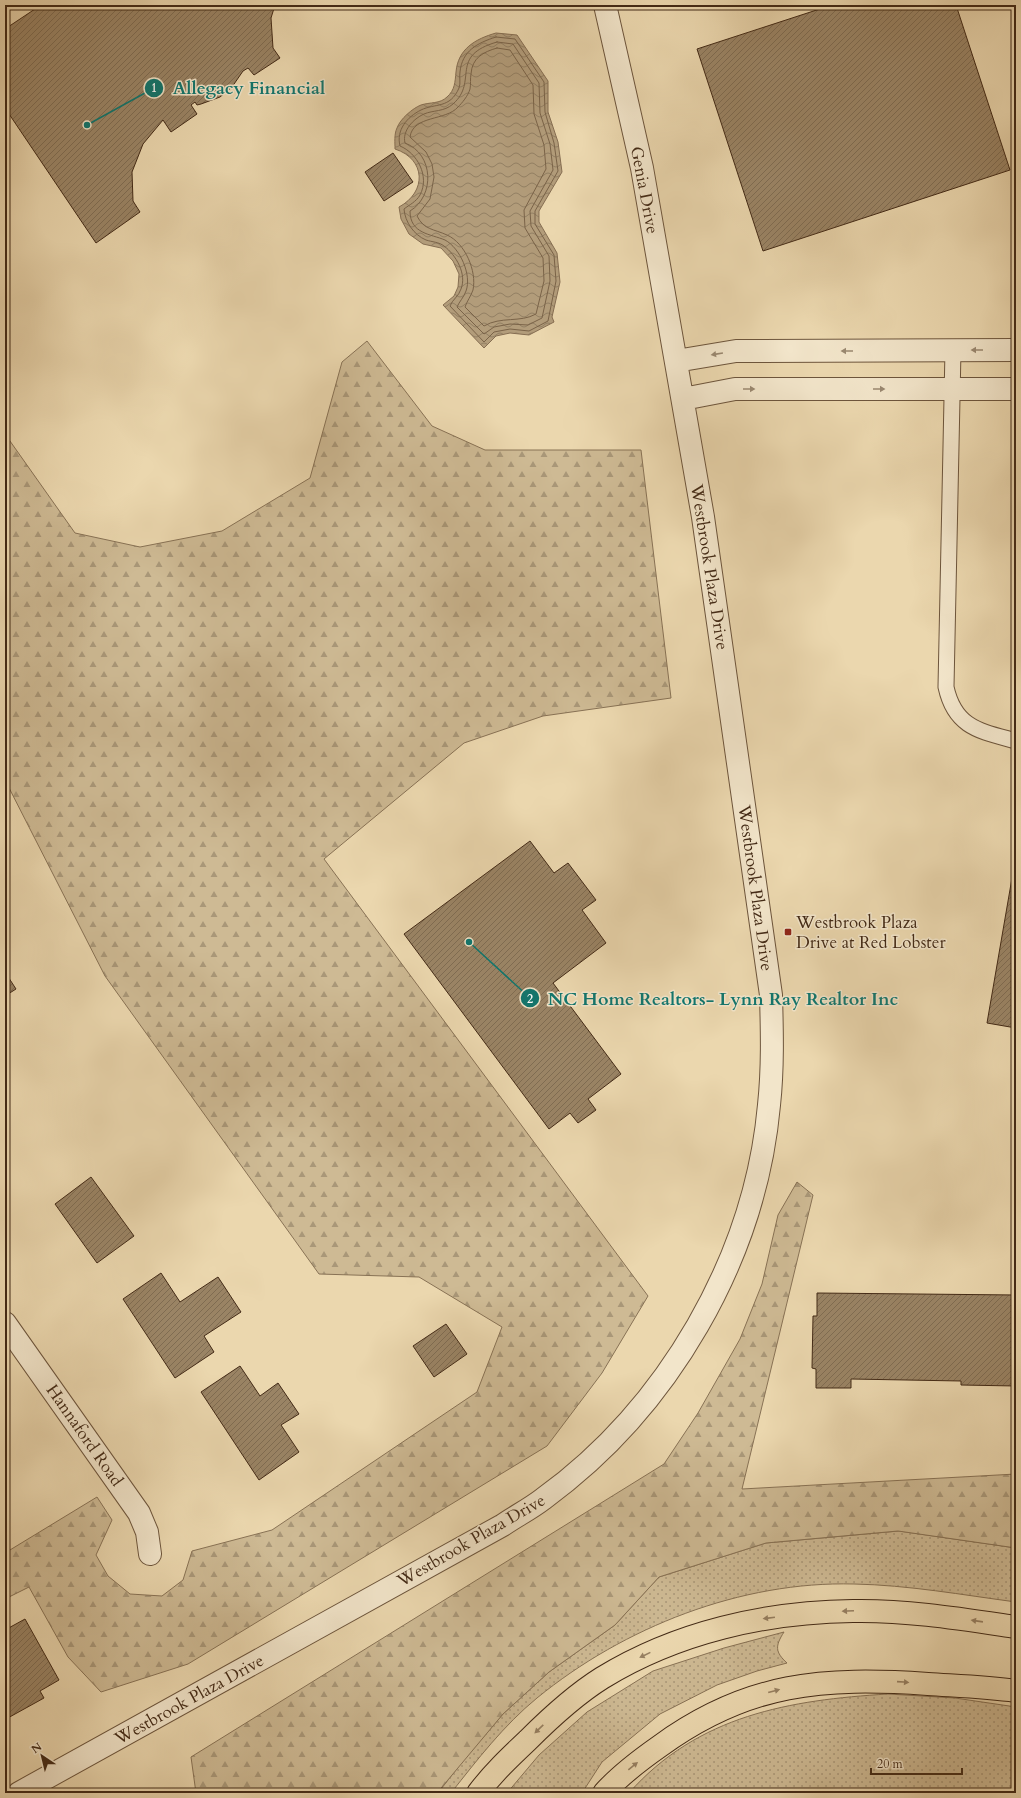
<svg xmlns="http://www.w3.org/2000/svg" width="1021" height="1798" font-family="Cardo,serif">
<defs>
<pattern id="grass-dots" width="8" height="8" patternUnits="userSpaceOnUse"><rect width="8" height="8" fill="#ceba94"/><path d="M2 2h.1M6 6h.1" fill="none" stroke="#a99778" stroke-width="1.8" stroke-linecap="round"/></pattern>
<pattern id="forest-firs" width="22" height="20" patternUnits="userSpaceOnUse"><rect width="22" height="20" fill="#ceba94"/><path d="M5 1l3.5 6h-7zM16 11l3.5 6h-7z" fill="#a99778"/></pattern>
<pattern id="water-waves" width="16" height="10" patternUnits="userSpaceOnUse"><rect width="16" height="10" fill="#b29c7a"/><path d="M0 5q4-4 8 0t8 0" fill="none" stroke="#927f63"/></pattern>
<pattern id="building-hatch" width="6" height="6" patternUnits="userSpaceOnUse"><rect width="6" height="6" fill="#9a8465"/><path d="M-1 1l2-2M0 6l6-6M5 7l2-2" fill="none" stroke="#7f6c52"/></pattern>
</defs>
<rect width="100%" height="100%" fill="#ebd7ae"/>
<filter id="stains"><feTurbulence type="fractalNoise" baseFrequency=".005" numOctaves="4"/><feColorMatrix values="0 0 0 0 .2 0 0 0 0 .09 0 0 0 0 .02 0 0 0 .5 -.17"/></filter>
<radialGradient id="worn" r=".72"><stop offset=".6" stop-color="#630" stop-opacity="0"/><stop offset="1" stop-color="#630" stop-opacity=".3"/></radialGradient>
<path fill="url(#grass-dots)" stroke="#887255" d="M899,1531L1016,1548V1602C963,1595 908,1585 854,1584C741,1581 624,1627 537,1698C504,1725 477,1760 451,1793H438L462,1762L503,1714L549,1672L615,1625L659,1577L766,1543Z
M784,1632C775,1646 775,1652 787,1663L757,1671L717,1685L660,1714L602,1762L582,1793H507L539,1755L587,1712L653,1671L724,1648Z
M888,1694L955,1698L1016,1707V1793H629C698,1715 790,1700 888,1694Z"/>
<path fill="url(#forest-firs)" stroke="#887255" d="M367,341L432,426L485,450H641L671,698L543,716L464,743L324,859L648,1296L602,1373L547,1446L188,1664L101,1692L68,1657L29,1587L5,1599V1553L97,1497L112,1520L96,1555L108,1576L130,1594L162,1596L183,1580L192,1551L272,1530L477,1392L502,1327L419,1277L319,1274L105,976L5,780V434L75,533L140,547L222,531L310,478L342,362Z
M797,1182L813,1195L742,1489L1016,1474V1548L898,1531L766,1543L659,1577L615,1625L549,1672L503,1714L437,1793H196L191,1757L664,1464L698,1413L740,1339L762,1284L778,1215Z"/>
<path fill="url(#water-waves)" stroke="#866e52" d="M496,33L517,35L548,81V112L558,142L562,172L539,211V222L557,253L560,282L552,317L554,322L529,335L510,333L496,336L484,348L443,305L454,296L458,287L459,274L453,261L441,248L423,244L409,234L401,219L399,207C427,192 426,159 395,149C395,143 394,134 397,128C400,119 413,108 421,105C430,102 440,104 447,97C455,90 455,82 456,72C458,49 475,39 496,33Z"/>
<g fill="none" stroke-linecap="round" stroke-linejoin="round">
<path stroke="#7a6348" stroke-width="1" d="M496,37L515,39L544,82L545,112L554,143L558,171L535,211V224L554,255L556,281L548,321L529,331L510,329L494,332L484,342L450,306C452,300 459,296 461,289C467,274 456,255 444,246C439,242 432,242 426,240C414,235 405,222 404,209C409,205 416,202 420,195C430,176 417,153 400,146C396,130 407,117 421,110C435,103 450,109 459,88C461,83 459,77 460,72C462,51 477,43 496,37Z
M497,42L513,44L539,83L540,113L550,144L553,170L530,211L531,226L549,256L550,281L542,318L528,325L510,324L494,327L484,334L457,307C459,302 464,297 466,291C472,275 460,248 445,240C431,234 410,234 410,211C435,196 434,154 405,143C402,131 413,119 424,114C433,110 444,112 453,104C479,81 448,56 497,42Z
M497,48L510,50L533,85L534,114L544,145L546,169L524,210L525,228L543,258L544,281L536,314C520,323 501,316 484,326L465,307C467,301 471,296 473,290C477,271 465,243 447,235C434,229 424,230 417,216L430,199L434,177L432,164L426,152L410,137C413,115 446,121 458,107C462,103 468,96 470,89C471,84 470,79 471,74C472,58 483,52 497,48Z"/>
</g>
<path fill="url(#building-hatch)" stroke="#432a16" d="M41,5H275L271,18L273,48L280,58L254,75L248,68L243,71L232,87L220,97L201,104L197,105L195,102L191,105L197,114L171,132L163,120L143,144L132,172L133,201L140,212L96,243L5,108V29Z
M832,5H956L1010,170L763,251L697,49Z
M393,153L413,182L384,201L365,172Z
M530,841L554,873L568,863L596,900L582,910L606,943L553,983L621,1074L588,1099L596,1110L578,1123L570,1113L549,1129L404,934Z
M1012,878L1016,879V1028L987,1023Z
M5,972L16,989L5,996Z
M91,1177L134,1236L97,1263L55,1204Z
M161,1273L180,1302L218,1277L241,1312L204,1336L214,1352L175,1378L123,1299Z
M817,1293L1016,1295V1386L961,1385V1381L851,1379V1388H816V1369L812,1368L813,1316H817Z
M446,1324L467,1354L434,1377L413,1346Z
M240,1366L260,1396L278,1383L299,1414L281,1425L299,1452L259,1480L201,1392Z
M25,1619L59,1680L40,1691L44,1698L6,1719L5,1630Z"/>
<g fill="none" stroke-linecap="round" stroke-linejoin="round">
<defs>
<path id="service" d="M953,350L946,687C955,728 980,731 1016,741"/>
<path id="minor" d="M676,361L736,351L1016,350
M683,399L735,389H1016
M5,1323L139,1513L147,1532L150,1554
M19,1793L503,1525C516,1516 530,1509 543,1499C668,1408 755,1259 769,1105C773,1068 772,1031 771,995L703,517L642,168L605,5"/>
<path id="motorway" d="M478,1793C493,1773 510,1757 528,1740C550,1718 575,1695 602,1678C677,1632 766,1612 853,1611C908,1610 962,1619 1016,1627
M604,1793C620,1775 640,1760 660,1746C748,1682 823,1677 928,1684C958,1686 987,1687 1016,1691"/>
</defs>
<use href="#service" stroke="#6d553c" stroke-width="17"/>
<use href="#minor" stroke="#6d553c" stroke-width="24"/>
<use href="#motorway" stroke="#432a16" stroke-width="24"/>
<use href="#service" stroke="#f2e5ca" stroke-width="15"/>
<use href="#minor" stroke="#f2e5ca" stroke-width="22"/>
<use href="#motorway" stroke="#ebd7ae" stroke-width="22"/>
</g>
<defs><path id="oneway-solid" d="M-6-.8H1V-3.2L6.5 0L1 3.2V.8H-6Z"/></defs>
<g fill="#9a8870">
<use href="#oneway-solid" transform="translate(977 350) rotate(180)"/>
<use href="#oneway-solid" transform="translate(847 351) rotate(180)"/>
<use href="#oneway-solid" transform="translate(717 354) rotate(171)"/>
<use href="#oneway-solid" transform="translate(749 389)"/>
<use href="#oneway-solid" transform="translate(879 389)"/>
</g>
<g fill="#978062">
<use href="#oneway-solid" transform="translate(848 1611) rotate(177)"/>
<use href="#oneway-solid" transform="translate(769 1618) rotate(173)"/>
<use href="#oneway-solid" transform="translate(977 1621) rotate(-172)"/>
<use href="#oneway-solid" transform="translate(645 1655) rotate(154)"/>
<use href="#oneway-solid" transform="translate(903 1682) rotate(4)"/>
<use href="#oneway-solid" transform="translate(774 1691) rotate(-15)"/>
<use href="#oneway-solid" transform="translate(539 1729) rotate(136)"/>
<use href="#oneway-solid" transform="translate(633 1766) rotate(-39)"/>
</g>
<rect fill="#8f2418" stroke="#f2e5ca" stroke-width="1.5" x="784" y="928" width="8" height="8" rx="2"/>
<g text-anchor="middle" stroke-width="3" stroke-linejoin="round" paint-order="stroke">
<g font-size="17" fill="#432a16" stroke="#f2e5ca">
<text transform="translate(645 190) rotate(79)" y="6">Genia Drive</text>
<text transform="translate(710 567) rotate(81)" y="6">Westbrook Plaza Drive</text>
<text transform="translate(756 888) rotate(82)" y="6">Westbrook Plaza Drive</text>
<text transform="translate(85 1435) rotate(55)" y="6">Hannaford Road</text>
<text transform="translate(471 1540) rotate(-30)" y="6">Westbrook Plaza Drive</text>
<text transform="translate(189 1699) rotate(-29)" y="6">Westbrook Plaza Drive</text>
</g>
<g font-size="17" fill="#432a16" stroke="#f2e5ca" text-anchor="start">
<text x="796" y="928">Westbrook Plaza<tspan x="796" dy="20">Drive at Red Lobster</tspan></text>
</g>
</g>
<path fill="none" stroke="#0f766e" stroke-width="1.5" d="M87 125L154 88M469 942L530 998"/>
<g fill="#0f766e" stroke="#f2e5ca" stroke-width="1.5">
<circle cx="87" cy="125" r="4"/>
<circle cx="469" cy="942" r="4"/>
<circle cx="154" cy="88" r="10"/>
<circle cx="530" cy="998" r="10"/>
</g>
<g font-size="12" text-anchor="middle" font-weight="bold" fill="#fff">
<text x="154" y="92">1</text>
<text x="530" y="1003">2</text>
</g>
<g font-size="18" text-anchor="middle" font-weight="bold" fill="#0f766e" stroke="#f2e5ca" stroke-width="3" stroke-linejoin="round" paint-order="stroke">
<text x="249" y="94">Allegacy Financial</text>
<text x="723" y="1005">NC Home Realtors- Lynn Ray Realtor Inc</text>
</g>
<rect width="1021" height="1798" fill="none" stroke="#ebd7ae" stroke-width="20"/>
<rect x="6" y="6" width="1009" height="1786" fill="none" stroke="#432a16" stroke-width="2"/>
<rect x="10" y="10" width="1001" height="1778" fill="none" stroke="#432a16"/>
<g transform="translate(42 1756) rotate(325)" stroke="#f2e5ca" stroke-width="3" paint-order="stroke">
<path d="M0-3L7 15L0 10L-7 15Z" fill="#432a16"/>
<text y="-6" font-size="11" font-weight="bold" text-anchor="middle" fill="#432a16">N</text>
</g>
<path d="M871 1768v6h91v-6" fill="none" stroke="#432a16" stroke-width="2"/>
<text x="877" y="1768" font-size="12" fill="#432a16" stroke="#f2e5ca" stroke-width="3" paint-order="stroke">20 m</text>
<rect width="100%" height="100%" filter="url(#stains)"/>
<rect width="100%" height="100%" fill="url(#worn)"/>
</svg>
